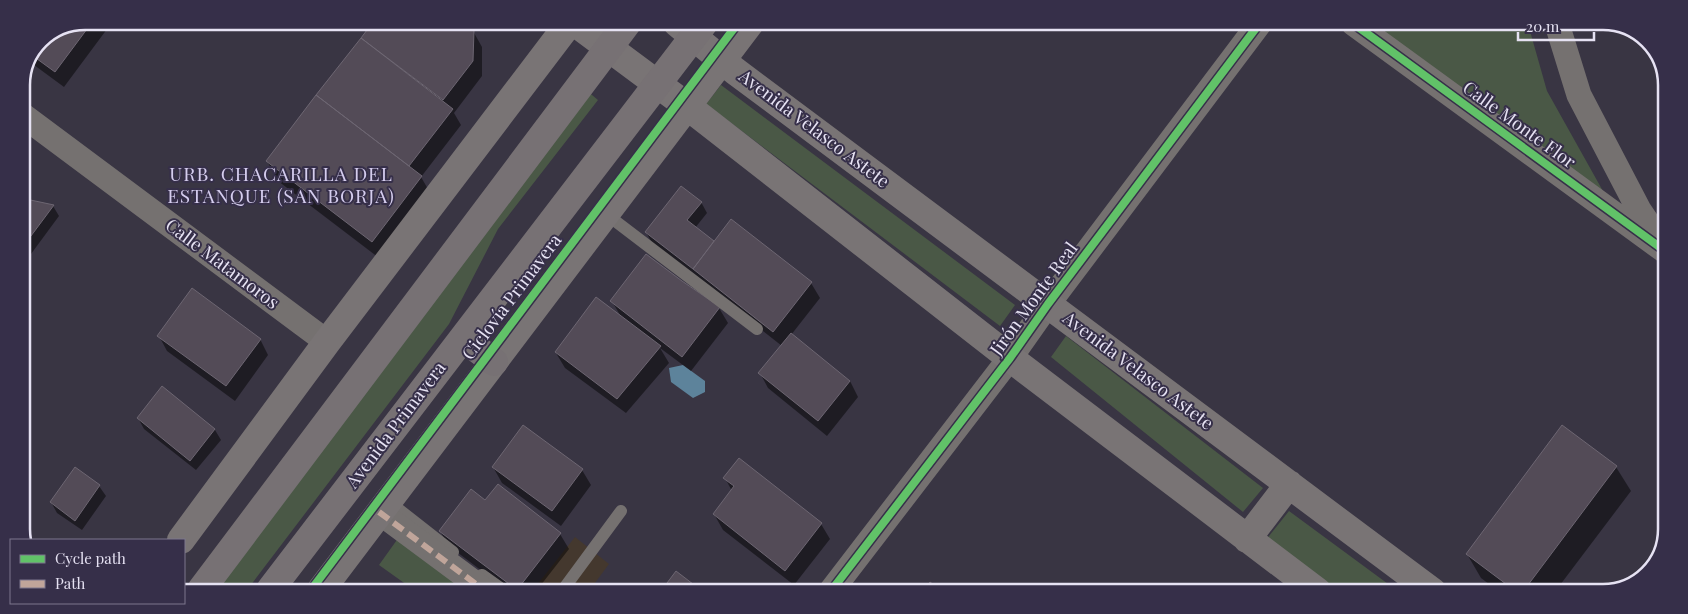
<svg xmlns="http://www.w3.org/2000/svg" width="1688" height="614" font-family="'Playfair Display',serif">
<rect width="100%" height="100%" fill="#393543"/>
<path fill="#44382e" d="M575,537L609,564L589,591L533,590Z"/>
<path fill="#4a5846" d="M1367,24H1528L1547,91L1613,209Z
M721,85L1015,305L1000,326L706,104Z
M586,90L598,100L498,229L449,324L247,590H214Z
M1066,336L1263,488L1243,512L1051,357Z
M1289,511L1399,592H1334L1265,541Z
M404,530L488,590H414L379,565Z"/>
<path fill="#5d839b" d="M683,365L705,381V392L693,398L671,382L669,368Z"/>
<path fill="#0007" d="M85,21H113L64,87L30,62L40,40Z
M374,22H461L473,31L482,47V76L454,113L461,125L421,177L432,196L383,261L278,181L267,161Z
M21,199L53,206L59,216L31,254L21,246Z
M701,202L707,213L695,228L714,243L811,283L820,298L791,335L850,381L858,397L827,436L768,388L760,373L782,346L652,243L646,232Z
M646,255L719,308L728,323L691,371L660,348L669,363L626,413L565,368L556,353L621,317L612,301Z
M159,336L260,339L268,355L235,401L167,351Z
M138,418L215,430L221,440L196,470L144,429Z
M493,467L582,470L591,485L561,526L502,483Z
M1616,467L1631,491L1554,593H1501L1481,578L1467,554Z
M725,478L821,524L830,539L794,585L723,530L714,514L732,491Z
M99,486L106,496L82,530L57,513L51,502Z
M485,502L560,534L569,549L537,590H507L449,546L440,531Z"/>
<path fill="#534b57" stroke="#6d6672" d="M85,21H93L55,72L33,56L40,40Z
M373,22H463L474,30L473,61L443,100L361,38Z
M361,38L453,109L409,166L316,95Z
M316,95L422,176L372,242L266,161Z
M681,186L702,202L687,220L714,241L693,269L645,232Z
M21,198L54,205L25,244L21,241Z
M731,219L812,282L773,332L693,269Z
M646,254L682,281L720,307L682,357L610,301Z
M192,288L261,339L226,386L157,336Z
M596,297L661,346L617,399L555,352Z
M791,333L850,381L818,421L758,373Z
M162,386L215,429L190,461L137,418Z
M523,425L583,469L552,511L492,467Z
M1562,425L1617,466L1522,593H1518L1466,554Z
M739,458L822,523L785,571L713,514L734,486L723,478Z
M75,467L100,485L75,521L50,502Z
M498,484L561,533L517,590L439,531L471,489L485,500Z
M676,571L702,591H661Z
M930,582L942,591H923Z"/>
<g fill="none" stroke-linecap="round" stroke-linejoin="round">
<path stroke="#757170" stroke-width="12" d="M606,214L757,329
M388,501L453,552
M482,575L503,590
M562,591L621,511"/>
<path stroke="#757170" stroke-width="25" d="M1354,24L1665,251
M1557,24L1579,95L1639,210L1658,238
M21,114L327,342
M379,512L484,590
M831,591L1010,358L1048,304L1259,24"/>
<path stroke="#797475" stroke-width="28" d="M574,22L687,106L1010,358L1318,592
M677,23L735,71L1433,592
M1247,539L1289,484
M181,540L327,342L570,22
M321,590L750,23"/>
<path stroke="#777174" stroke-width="28" d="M463,338L494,362
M201,590L628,22
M270,590L704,23"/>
<path stroke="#c0a59a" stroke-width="6" stroke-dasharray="12 6" stroke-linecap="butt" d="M379,512L484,590"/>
<defs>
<path id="cycleway" d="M1354,24L1665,251
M311,590L738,23
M831,591L1010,358L1048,304L1259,24"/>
</defs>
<use href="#cycleway" stroke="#362f49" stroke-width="11"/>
<use href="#cycleway" stroke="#61c268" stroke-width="8"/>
</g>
<g text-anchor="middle" stroke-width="4" stroke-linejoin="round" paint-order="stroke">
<g font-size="18" fill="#e6e2f3" stroke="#362f49">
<text transform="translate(1519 125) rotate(36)" y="6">Calle Monte Flor</text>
<text transform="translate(814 129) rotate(37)" y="6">Avenida Velasco Astete</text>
<text transform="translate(222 264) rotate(37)" y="6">Calle Matamoros</text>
<text transform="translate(512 297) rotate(-53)" y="6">Ciclovía Primavera</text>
<text transform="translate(1034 299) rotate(-54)" y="6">Jirón Monte Real</text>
<text transform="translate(1138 371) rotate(37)" y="6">Avenida Velasco Astete</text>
<text transform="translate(396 425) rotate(-53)" y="6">Avenida Primavera</text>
</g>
<g font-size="19" letter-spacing="1" fill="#d5cdee" stroke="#362f49">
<text x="281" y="181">URB. CHACARILLA DEL<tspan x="281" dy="22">ESTANQUE (SAN BORJA)</tspan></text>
</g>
</g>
<path d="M0 0H1688V614H0ZM85 30H1603A55 55 0 0 1 1658 85V529A55 55 0 0 1 1603 584H85A55 55 0 0 1 30 529V85A55 55 0 0 1 85 30Z" fill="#362f49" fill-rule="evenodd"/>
<path fill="none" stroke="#e6e2f3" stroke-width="2.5" d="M85 30H1603A55 55 0 0 1 1658 85V529A55 55 0 0 1 1603 584H85A55 55 0 0 1 30 529V85A55 55 0 0 1 85 30Z"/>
<rect x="10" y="539" width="175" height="65" fill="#362f49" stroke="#7c778d"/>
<rect x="20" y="555" width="25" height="8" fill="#61c268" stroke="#7c778d"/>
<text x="55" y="564" font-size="15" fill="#e6e2f3">Cycle path</text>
<rect x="20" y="580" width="25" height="8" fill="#c0a59a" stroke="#7c778d"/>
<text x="55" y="589" font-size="15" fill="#e6e2f3">Path</text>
<path d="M1518 32v8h76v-8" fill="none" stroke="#e6e2f3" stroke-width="2.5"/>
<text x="1526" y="32" font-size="15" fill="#e6e2f3" stroke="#362f49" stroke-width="4" paint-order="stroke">20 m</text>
</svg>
